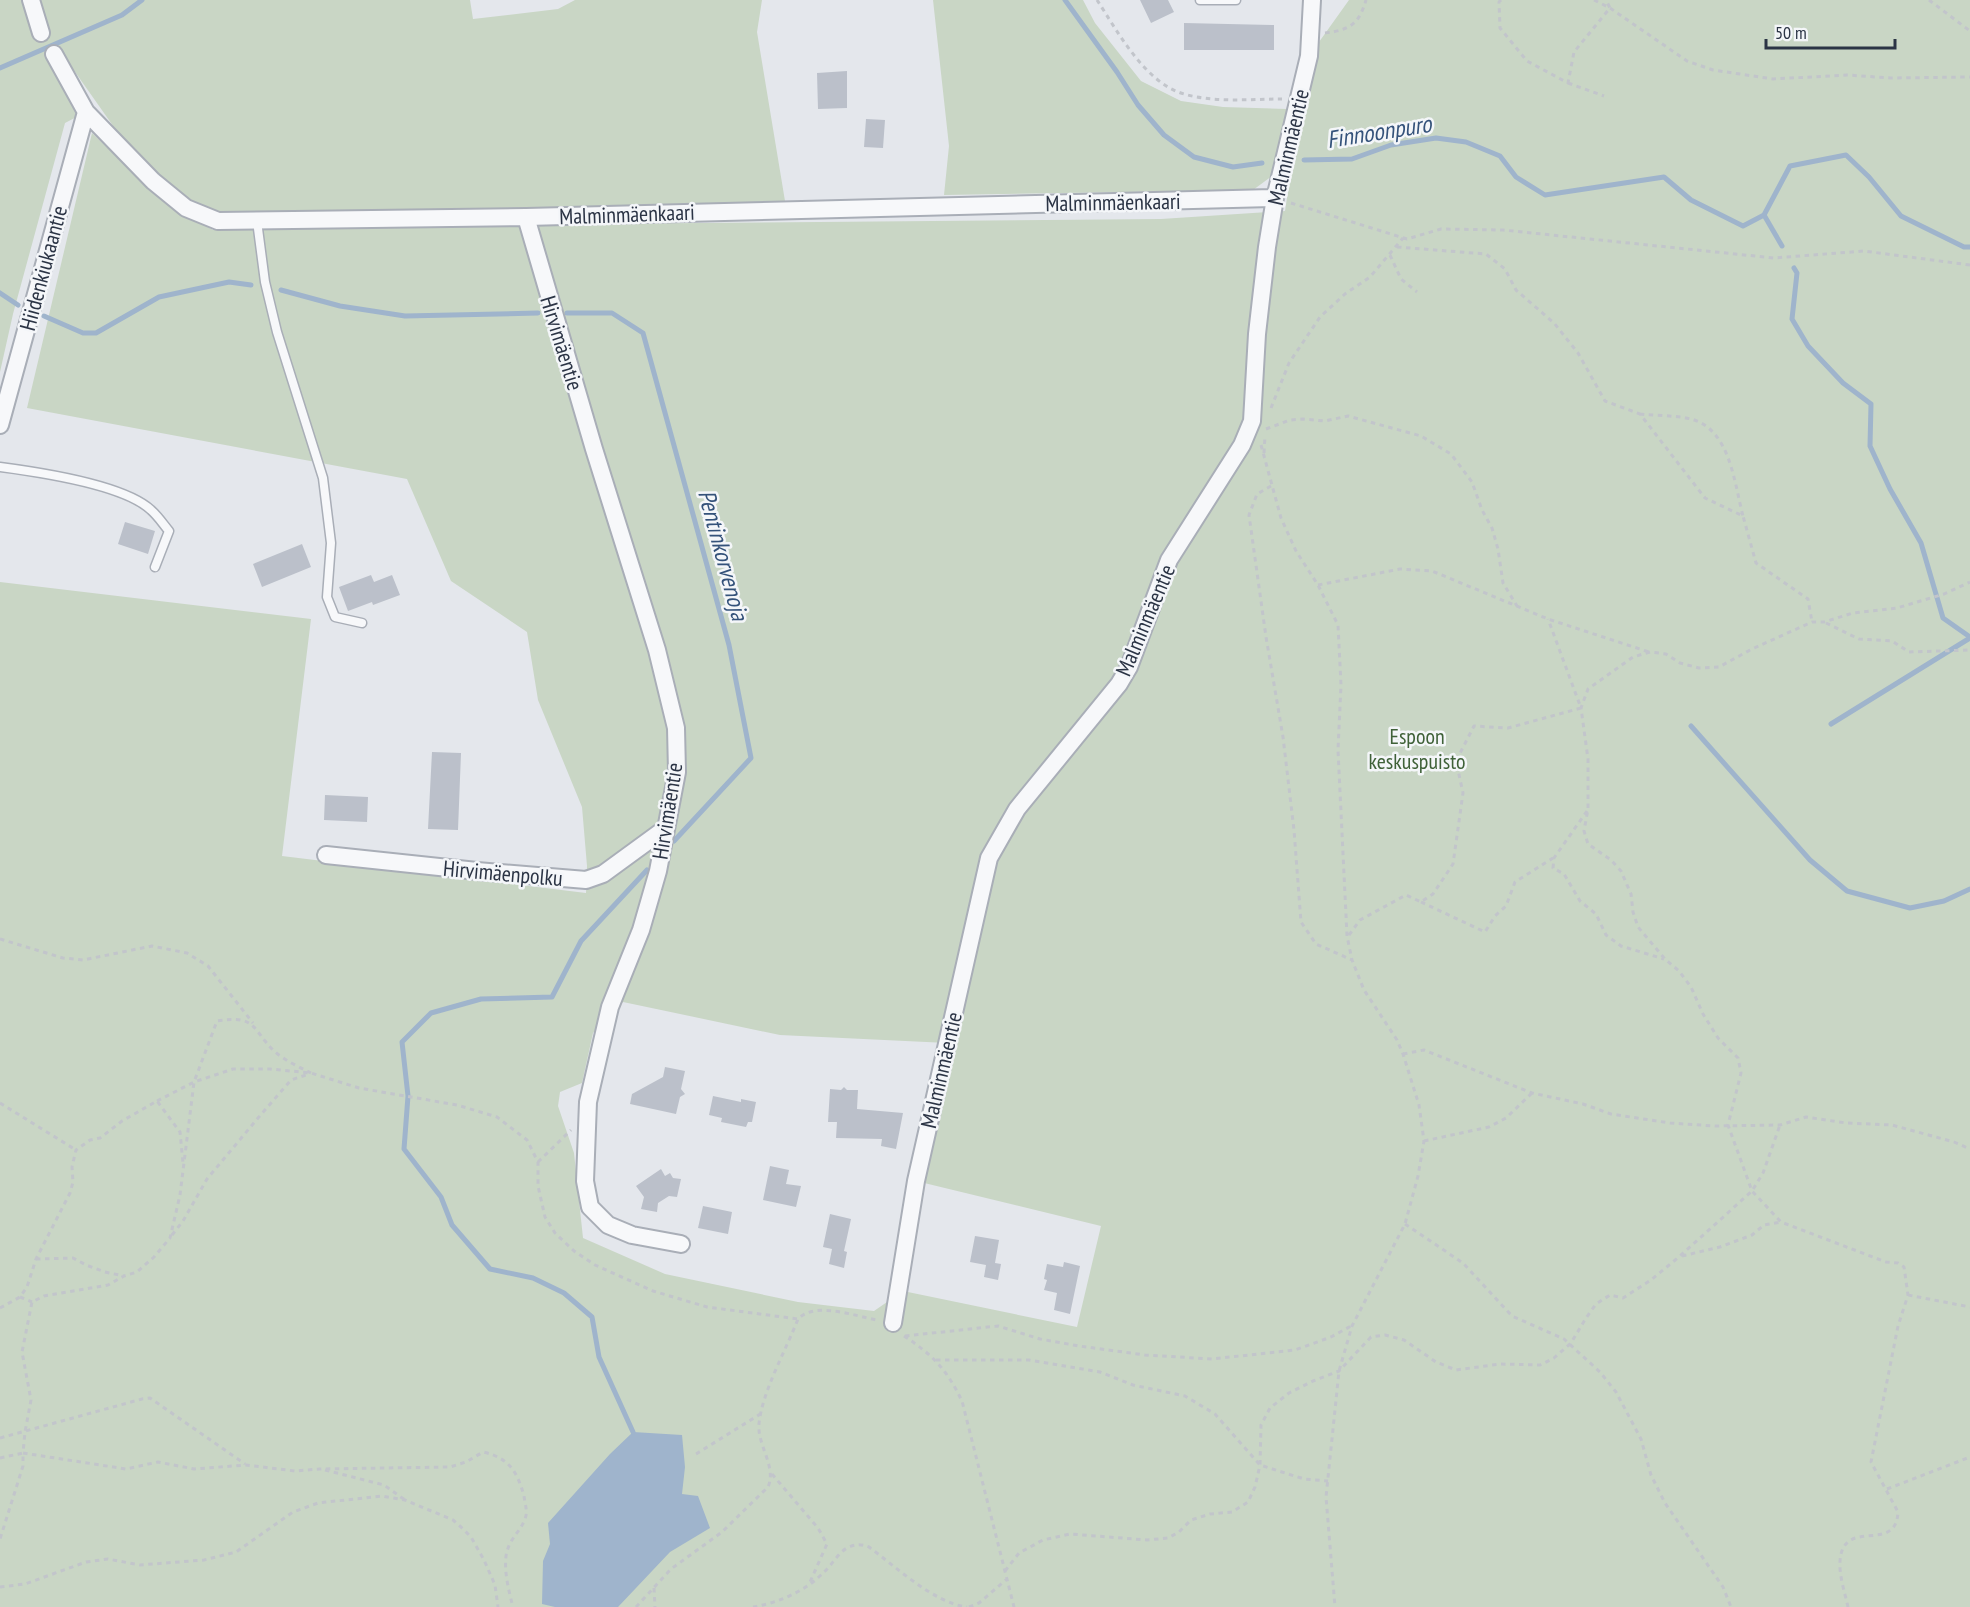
<svg xmlns="http://www.w3.org/2000/svg" width="1970" height="1607" font-family="'PT Sans Narrow',sans-serif">
<rect width="100%" height="100%" fill="#e4e7ec"/>
<path fill="#c9d6c5" fill-rule="evenodd" d="M0,0H470L473,19L558,9L575,0H762L757,32L785,201L526,211L219,214L175,192L123,140L61,52L86,112L65,123L13,314L0,372Z
M933,0H1083L1095,23L1141,81L1181,101L1223,107L1287,109L1272,176L1253,190L944,195L949,146Z
M1349,0H1970V1607H0V582L311,619L282,856L586,893L587,866L582,807L538,700L527,632L451,581L407,479L27,408L92,133L168,205L213,230L342,226L1161,219L1285,211L1309,56ZM623,1002L780,1035L947,1043L916,1181L1101,1226L1077,1327L903,1291L874,1311L798,1302L665,1274L583,1238L574,1153L558,1106L560,1092L582,1083L593,1033Z"/>
<path fill="#9fb4cc" d="M633,1432L682,1435L685,1467L682,1494L698,1496L710,1528L670,1552L618,1607H555L542,1604L543,1561L550,1544L548,1523L610,1454Z"/>
<g fill="none" stroke-linecap="round" stroke-linejoin="round">
<path stroke="#9fb4cc" stroke-width="5" d="M1065,0L1117,72L1138,105L1164,135L1194,157L1233,167L1262,163
M0,68L122,15L142,0
M1304,160L1352,159L1391,145L1436,138L1466,142L1500,156L1516,177L1545,195L1664,177L1691,200L1743,226L1764,215L1790,166L1846,155L1869,177L1901,216L1964,247H1970
M1764,215L1782,246
M1794,268L1797,273L1792,319L1808,346L1843,383L1871,404L1870,446L1890,489L1921,543L1943,618L1970,637
M281,290L340,306L405,316L538,313
M0,293L18,305
M567,313H612L643,333L729,645L751,758L674,841
M44,316L83,333H96L159,297L229,282L251,285
M1831,724L1970,638
M1691,726L1810,860L1847,891L1910,908L1944,901L1970,889
M633,1432L599,1357L592,1317L564,1293L533,1278L490,1269L452,1225L441,1197L404,1149L408,1096L402,1042L431,1013L481,999L552,997L581,941L647,870"/>
</g>
<path fill="#bbc0ca" d="M1140,0H1168L1174,12L1151,23Z
M1184,23L1274,25V50H1184Z
M847,71V108L818,109L817,73Z
M866,119L885,120L883,148L864,147Z
M125,522L155,531L148,554L118,544Z
M302,544L311,567L262,587L253,564Z
M371,575L374,582L392,575L400,595L373,605L372,602L348,611L339,587Z
M432,752L461,753L458,830L428,829Z
M325,795L368,797L367,822L324,820Z
M665,1067L685,1071L681,1089L685,1094L680,1097L676,1114L630,1104L632,1094L663,1077Z
M844,1087L847,1090H858L857,1109L903,1113L896,1149L881,1146L882,1139L836,1138L837,1122H828L830,1089L841,1090Z
M713,1096L741,1102V1099L756,1102L752,1122H748L746,1127L721,1122L722,1118L709,1115Z
M770,1166L789,1170L786,1184L801,1186L796,1207L763,1200Z
M661,1169L665,1176L670,1173L673,1178L681,1179L677,1197L669,1196L658,1203L657,1212L641,1209L644,1197L636,1186Z
M703,1206L732,1212L728,1234L698,1228Z
M830,1214L851,1219L844,1251L847,1252L844,1268L829,1264L832,1249L823,1247Z
M975,1236L999,1240L995,1263L1001,1264L998,1280L984,1277L986,1265L970,1262Z
M1064,1262L1080,1266L1070,1314L1054,1310L1057,1293L1044,1290L1047,1280L1044,1279L1047,1264L1063,1267Z"/>
<g fill="none" stroke-linecap="round" stroke-linejoin="round">
<defs>
<path id="lane" d="M1200,0H1236
M257,221L265,282L277,332L323,478L331,543L327,597L335,617L362,623
M0,467C38,472 123,484 151,510C158,516 163,524 169,531L155,567"/>
<path id="street" d="M31,0L41,33
M54,54L86,112L153,181L186,208L218,221L526,217L1275,198
M526,217L594,449L657,650L676,728L677,772L658,871L641,930L610,1007L588,1102L585,1181L590,1207L608,1225L632,1235L681,1244
M0,425L86,112
M326,855L477,871L586,880L603,874L666,828
M893,1323L916,1181L989,858L1017,809L1119,684L1129,667L1169,560L1242,445L1252,421L1257,334L1267,247L1275,198L1309,56L1312,0"/>
</defs>
<use href="#lane" stroke="#a9aeb7" stroke-width="11"/>
<use href="#street" stroke="#a9aeb7" stroke-width="20"/>
<path stroke="#c2c5cb" stroke-width="3" stroke-dasharray="4.5 4.5" stroke-linecap="butt" d="M1097,0C1118,32 1145,83 1184,94C1215,103 1250,99 1282,99
M1501,0L1499,2L1500,28L1527,61L1568,83L1574,52L1610,8L1606,0
M1594,0L1610,8L1687,61L1713,70L1773,79L1847,75L1891,78L1970,77
M1929,0L1970,31
M1325,33C1350,30 1359,24 1366,0
M1568,83L1604,96
M1291,203L1407,239L1441,229L1503,230L1774,258L1864,251L1970,265
M1397,247L1486,254L1505,269L1516,290L1554,323L1578,353L1605,401L1640,414L1705,498L1743,516L1756,563L1808,599L1812,622
M1390,255L1401,279L1417,292
M1271,408L1289,363L1320,317L1345,294L1370,277L1403,238
M1640,414C1656,416 1675,415 1691,419C1730,429 1734,482 1743,516
M1266,429L1290,420L1303,419L1325,421L1348,416L1421,436L1451,454L1472,482L1482,510L1492,528L1498,549L1503,583L1517,606
M1261,445L1281,518L1296,551L1318,585L1338,625L1341,685L1338,750L1347,936L1352,960L1364,990L1397,1040L1403,1054L1419,1105L1424,1141L1418,1176L1405,1224L1352,1326L1339,1371L1326,1497L1335,1607
M1264,453L1265,435
M1271,486L1257,494L1249,515L1266,637L1283,737L1294,830L1301,922L1316,944L1352,960
M1318,585L1400,569L1432,571L1548,619L1649,652
M1826,623L1859,639L1892,641L1909,652L1970,650
M1587,811L1554,858L1553,868L1564,874L1580,901L1596,914L1606,935L1621,946L1664,959
M1421,902L1485,932L1495,916L1506,906L1515,882L1553,858
M1349,935L1360,920L1406,895L1421,902L1433,894L1453,864L1463,793L1456,761L1474,726L1508,728L1581,708L1548,619
M0,939L63,958L83,960L152,946L187,953L208,966L253,1023
M1403,1054L1424,1050L1532,1093L1583,1104L1611,1114L1670,1123L1715,1126L1780,1125L1806,1117L1846,1123L1892,1125L1954,1142L1970,1149
M311,1073C299,1067 284,1060 274,1051C251,1028 257,1015 217,1021L194,1082L180,1195L170,1238L154,1257L137,1272L124,1276L108,1285L44,1296L32,1302L22,1352L31,1400L25,1432L23,1453L126,1469L158,1462L194,1469L246,1465L295,1471L320,1469L450,1467L466,1462L483,1452C509,1458 517,1471 524,1496C525,1504 528,1512 525,1519C519,1534 509,1538 506,1556C504,1572 509,1592 513,1607
M157,1101L194,1082L233,1069H270L311,1073L359,1088L457,1105L497,1117L527,1140L538,1162V1186L545,1217L555,1233L574,1251L595,1265L653,1291L707,1307L798,1319
M0,1103L76,1150
M1424,1141L1489,1127L1506,1118L1532,1093
M538,1162L571,1130
M1405,1224L1463,1263L1512,1316L1564,1339L1600,1372L1616,1392L1641,1439L1651,1475L1665,1503L1723,1587L1731,1607
M172,1235L183,1221L207,1179L258,1118L291,1080L309,1074
M1682,1256L1720,1247L1752,1235L1764,1225L1781,1222
M36,1259L73,1258L86,1265L105,1272L124,1276
M1908,1295L1970,1307
M20,1297L32,1302
M0,1308L20,1297L27,1287L36,1259L70,1193L73,1182L72,1167L76,1150L90,1140L100,1138L122,1121L157,1101L180,1132L183,1163
M904,1336C933,1355 947,1370 962,1401L1014,1607
M905,1336L998,1326L1040,1339L1079,1346L1145,1355L1212,1359L1295,1350L1331,1337L1351,1326
M936,1360H1029L1100,1372L1133,1385L1185,1396L1215,1414L1260,1465L1304,1479L1328,1481
M0,1438L142,1399L150,1398L245,1464
M696,1454L762,1413
M0,1458L23,1453V1466L0,1539
M325,1470L384,1485L405,1500
M772,1474L818,1528L827,1544L810,1582
M1887,1489L1970,1457
M1005,1571L1019,1553L1043,1540L1070,1534L1147,1540L1168,1538L1179,1532L1191,1520L1210,1514L1232,1512L1248,1502L1255,1487L1260,1465L1261,1425L1270,1408L1289,1393L1313,1381L1339,1371L1371,1337L1385,1335L1404,1340L1436,1362L1456,1370L1500,1364L1540,1365L1554,1358L1571,1343L1586,1318L1596,1304L1610,1295L1623,1298L1651,1280L1680,1256L1752,1191L1763,1173L1780,1125
M0,1587L25,1584L86,1562L108,1559L140,1565L204,1560L236,1552L293,1512L318,1503L382,1496L405,1500L453,1520L461,1527L471,1537L484,1560L495,1585L498,1607
M654,1588L655,1607
M636,1607L671,1569L722,1532L768,1487C777,1467 757,1445 759,1424C762,1392 786,1350 798,1319C815,1301 855,1316 877,1320
M753,1607C778,1603 806,1591 824,1572C832,1565 838,1553 847,1548C855,1544 861,1544 869,1547C896,1567 934,1603 967,1607
M969,1607L979,1603L1007,1579
M1848,1607C1845,1593 1839,1576 1840,1561C1843,1516 1896,1555 1898,1512L1871,1462L1898,1326L1908,1295L1904,1267L1898,1263L1886,1262L1781,1222L1752,1191L1728,1125L1741,1073L1738,1058L1718,1038L1703,1014L1691,987L1679,971L1665,959L1638,927L1633,912L1631,894L1621,871L1611,860L1588,844L1584,831L1588,809V759L1581,708L1588,689L1633,657L1650,652L1666,654L1680,663L1699,668L1719,667L1752,649L1812,622H1824L1853,613L1897,608L1944,594L1970,582"/>
<use href="#lane" stroke="#f7f8fa" stroke-width="8"/>
<use href="#street" stroke="#f7f8fa" stroke-width="16"/>
</g>
<g text-anchor="middle" stroke-width="5" stroke-linejoin="round" paint-order="stroke">
<g font-size="22" fill="#2b3445" stroke="#f4f6f9">
<text transform="translate(1288 147) rotate(-77)" y="8">Malminmäentie</text>
<text transform="translate(1113 202) rotate(-1)" y="8">Malminmäenkaari</text>
<text transform="translate(627 214) rotate(-2)" y="8">Malminmäenkaari</text>
<text transform="translate(43 268) rotate(-75)" y="8">Hiidenkiukaantie</text>
<text transform="translate(562 343) rotate(73)" y="8">Hirvimäentie</text>
<text transform="translate(1145 620) rotate(-67)" y="8">Malminmäentie</text>
<text transform="translate(667 811) rotate(-81)" y="8">Hirvimäentie</text>
<text transform="translate(503 873) rotate(5)" y="8">Hirvimäenpolku</text>
<text transform="translate(941 1070) rotate(-77)" y="8">Malminmäentie</text>
</g>
<g font-size="22" fill="#3f6138" stroke="#f4f6f9">
<text x="1417" y="744">Espoon<tspan x="1417" dy="25">keskuspuisto</tspan></text>
</g>
<g font-size="24" font-style="italic" fill="#34527a" stroke="#f4f6f9">
<text transform="translate(1379 132) rotate(-9)" y="8">Finnoonpuro</text>
<text transform="translate(723 555) rotate(75)" y="8">Pentinkorvenoja</text>
</g>
</g>
<path d="M1766 39v9h129v-9" fill="none" stroke="#2b3445" stroke-width="3"/>
<text x="1775" y="39" font-size="18" fill="#2b3445" stroke="#f4f6f9" stroke-width="4.5" paint-order="stroke">50 m</text>
</svg>
